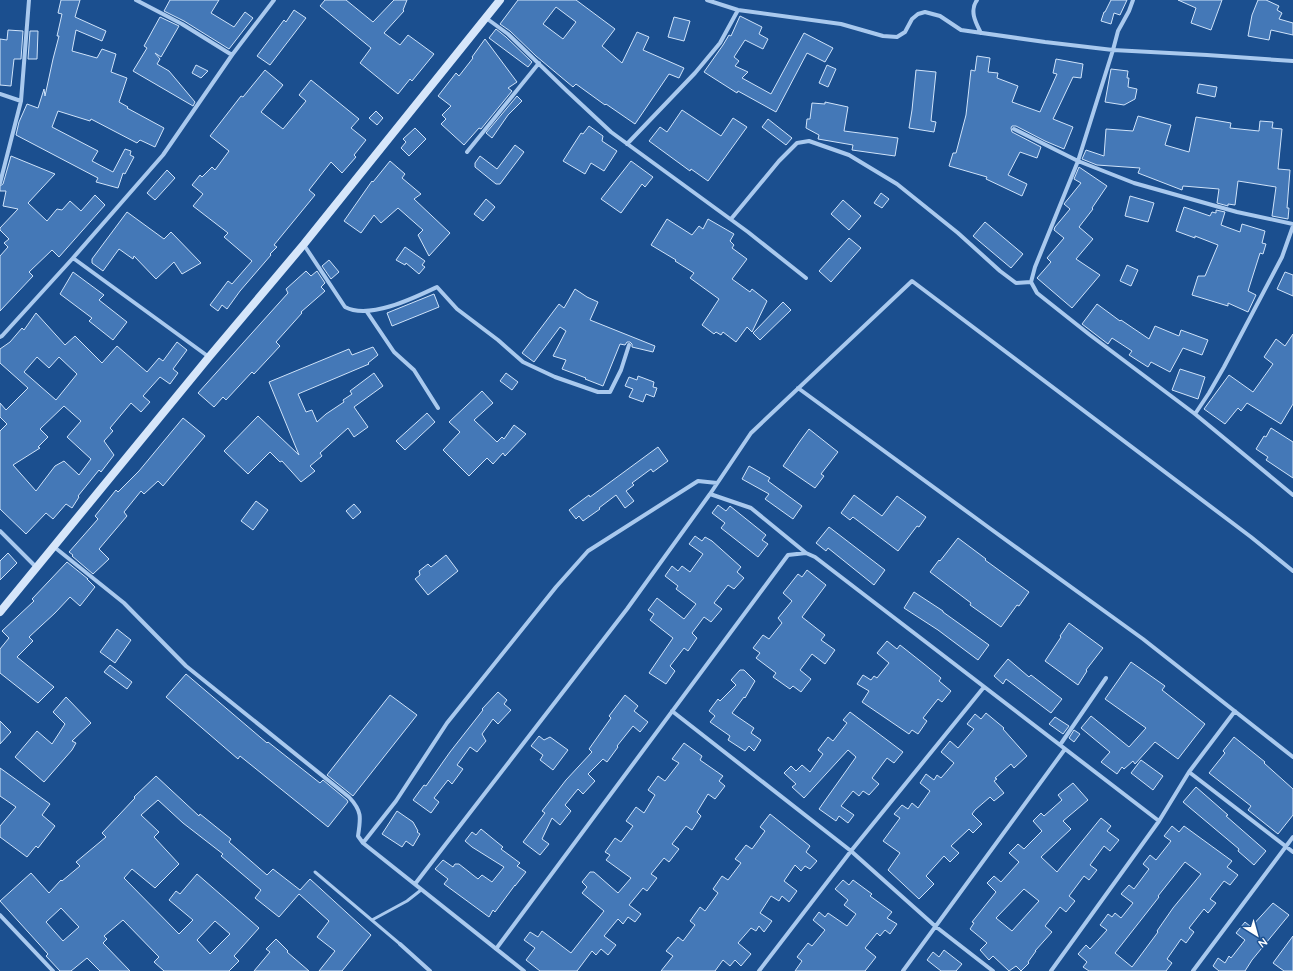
<svg xmlns="http://www.w3.org/2000/svg" width="1293" height="971" font-family="Quicksand,sans-serif">
<rect width="100%" height="100%" fill="#1b4f8f"/>
<path fill="#4478b7" stroke="#cfe3fa" fill-rule="evenodd" d="M61,0H80L75,17L106,31L102,41L76,30L72,51L97,58L102,49L116,54L111,72L127,78L119,102L128,107L127,108L164,128L155,147L140,140L137,143L91,119L90,121L58,111L52,127L98,151L92,161L113,172L125,149L131,151L130,155L134,157L125,174L123,173L118,188L96,182L98,178L16,135L19,122L27,104L38,108L44,89L45,96L53,59L59,36H57L62,14L58,13Z
M170,0H219L211,13L234,27L245,12L253,18L229,49L184,21L164,11Z
M325,0H346L373,22L394,0H407L403,10L404,11L384,33L400,45L408,35L434,54L412,81L410,79L398,94L360,63L371,48L320,6Z
M518,0H576L615,29L602,46L622,63L637,32L649,37L643,50L684,68L679,78L669,74L635,124L606,104L605,105L576,84L573,87L536,56L510,31L500,24ZM556,7L576,22L563,39L543,24Z
M1111,0H1127L1120,15L1114,13L1111,24L1101,21L1104,12H1105Z
M1178,0H1222L1211,30L1191,23L1196,8Z
M1258,0H1266L1279,6L1277,10L1282,13L1279,19L1293,23V35L1271,30L1269,40L1248,36L1252,15Z
M294,10L306,18L270,65L257,56L284,20L286,22Z
M740,16L762,27L759,34L768,39L763,49L745,40L734,57L739,61L735,66L748,72L742,78L771,94L804,33L833,48L825,62L807,53L776,112L738,91L737,93L704,72L723,45L729,35L731,36Z
M160,17L179,26L161,57L155,53L160,59L157,64L169,71L195,102L193,106L133,71L147,48L144,46Z
M674,17L690,21L684,41L668,37Z
M496,29L506,37L532,62L528,67L489,38Z
M8,30L23,31L21,59H14L11,86L0,85V39L7,40Z
M30,31H38L37,59H28Z
M485,39L517,82L508,88L512,91L481,129L479,128L464,145L441,124L446,119L442,115L451,106L438,96L456,73L459,76L473,58L472,57Z
M977,56L990,58L988,72L998,73L997,78L1018,86L1012,102L1040,112L1057,74L1053,73L1056,59L1083,64L1081,78L1073,77L1053,119L1073,127L1064,149L1045,141L1016,126H1012L1011,128L1012,132L1041,147L1037,158L1020,152L1008,175L1027,184L1022,196L986,179L987,177L949,166L953,153H956L966,115L971,70L975,71Z
M196,65L208,71L201,78L192,73Z
M827,65L836,69L828,87L819,83Z
M1111,69L1128,71L1127,78H1129L1128,87L1137,89L1135,99L1124,105L1105,102Z
M265,70L283,85L261,112L283,129L306,101L299,95L311,80L359,119L351,128L366,140L354,155L356,157L342,173L331,162L309,190L315,195L274,245L277,247L270,254L271,255L240,291L227,309L222,305L218,311L210,305L228,281L232,284L252,261L224,237L228,233L193,206L203,194L192,185L200,175L202,177L212,167L215,170L229,151L210,136L241,96L243,97Z
M916,70L936,72L931,121L936,122L934,132L909,128L912,110Z
M1199,84L1217,87L1215,97L1197,93Z
M517,96L522,101L508,115L492,138L486,133Z
M825,102L848,107L844,131L898,138L895,156L852,150L853,145L818,139L819,135L806,128L807,119H810L812,103L825,104Z
M682,110L721,136L733,118L747,127L708,181L691,169L690,171L649,141L660,127L667,132Z
M376,111L383,118L377,125L369,118Z
M1138,116L1171,125L1165,145L1189,152L1196,117L1231,123L1230,128L1259,131L1260,121L1273,122L1272,128L1282,129L1278,169L1290,170L1287,208H1289L1288,219L1272,216L1276,187L1238,181L1235,205L1228,204V206L1217,203L1219,189L1183,186L1182,190L1138,173L1140,168L1097,165L1082,159L1086,150L1104,156L1106,129L1133,131Z
M768,119L792,138L786,145L762,127Z
M589,126L603,136L602,141L617,151L604,171L591,163L585,174L563,161L581,133L583,134Z
M415,128L426,139L409,156L401,148L406,142L403,139Z
M515,145L524,152L500,184H496L475,167V163L480,156L497,169Z
M11,156L55,174L28,203L47,221L57,209L62,210L70,201L81,211L95,195L105,205L59,257L52,250L29,272L33,276L0,311V256L8,247L4,243L9,239L0,230V228L18,209L3,206L6,191H0V186L3,184Z
M390,161L405,174L402,178L421,194L414,199L450,233L429,256L418,235L423,230L398,208L381,223L374,215L361,233L344,221L372,181L373,182Z
M631,161L653,177L645,187L642,184L621,213L601,199Z
M1079,167L1107,186L1092,208L1093,209L1079,227L1093,239L1076,259L1100,275L1072,308L1037,278L1051,262L1047,258L1064,238L1054,230L1055,227L1070,209L1064,204L1081,183L1074,179Z
M167,170L175,178L155,200L147,193Z
M881,193L889,199L882,208L874,203Z
M1130,196L1154,203L1148,222L1125,216Z
M486,199L495,207L483,221L474,214Z
M843,200L861,216L849,230L831,214Z
M1184,207L1210,216L1212,212L1216,213V210L1225,212L1221,225L1240,232L1242,224L1265,231L1262,243L1266,244L1263,254L1260,253L1248,291L1256,295L1248,312L1228,303V306L1192,295L1198,276H1205L1218,245L1195,236V238L1176,231Z
M127,212L164,239L171,232L201,263L182,274L174,262L156,279L134,256L133,259L119,249L103,271L92,263V259Z
M667,219L692,235L699,226L703,229L708,219L734,234L730,241L734,245L732,248L747,259L732,279L750,292L752,289L767,301L752,332L747,327L736,342L723,332L721,335L716,332L714,334L702,325L719,299L690,278L694,273L675,261L676,260L651,245Z
M985,222L1023,254L1011,268L973,236Z
M849,238L861,248L831,282L819,271Z
M405,247L425,261L422,265L425,267L419,274L406,263L405,265L396,260Z
M329,260L339,272L331,279L322,266Z
M1127,265L1138,270L1131,286L1120,281Z
M306,271L311,276L317,271L325,283L321,287L325,291L301,312L302,313L276,342L280,346L254,374L252,372L226,400L223,397L214,407L198,393L288,293L286,289Z
M73,272L104,295L99,300L127,322L113,340L89,321L92,318L60,294Z
M1285,272L1293,275V296L1277,289Z
M575,289L587,297L598,302L590,320L655,346L653,352L632,347V344L630,342H627L625,345L620,344L603,386L585,379L586,378L562,369L566,360L553,356L566,331L560,327L534,362L522,353L559,304L564,308Z
M434,294L439,307L392,326L387,313Z
M783,302L791,310L760,340L753,333Z
M1097,304L1120,321L1121,320L1149,339L1155,326L1179,336L1181,330L1208,340L1202,355L1183,348L1170,372L1151,362L1148,367L1129,355L1132,351L1112,338L1108,344L1082,324Z
M36,313L65,345L75,336L102,363L117,346L147,372L159,358L163,361L177,342L187,350L173,369L178,373L170,384L160,377L143,396L150,402L141,412L131,403L110,428L113,431L104,441L114,455L101,472L99,470L78,496L79,497L72,508L66,504L53,519L46,513L26,534L0,509V431L7,424L0,417V403L6,410L28,388L0,363V349L10,342L22,328L24,330ZM37,357L49,368L59,357L77,374L56,400L24,372ZM64,406L81,421L67,437L91,459L79,475L64,461L55,466L36,491L13,465L40,448L38,447L48,437L40,429Z
M1293,334V404L1281,424L1247,403L1241,411L1238,408L1225,424L1204,409L1229,375L1253,392L1273,364L1264,357L1276,339L1285,346Z
M373,347L378,355L368,363L369,364L298,394L306,412L312,410L317,422L326,414L344,402L343,400L352,394L350,391L374,373L383,386L354,407L368,427L354,437L348,428L320,453L322,456L310,466L315,471L301,482L282,461L280,462L270,452L248,474L224,451L258,416L299,455L269,382L349,349L352,355Z
M1180,369L1205,377L1198,399L1172,390Z
M506,373L518,382L512,390L500,381Z
M638,376L654,382L653,387L657,388L654,397L646,394L643,402L629,397L633,389L625,386L629,377L637,380Z
M482,391L493,403L474,420L497,442L502,437L504,439L514,425L526,434L505,456L503,453L493,464L487,458L469,476L443,450L460,432L449,422Z
M427,413L435,422L405,450L396,441Z
M183,418L205,436L163,486L158,481L144,494L141,491L124,512L127,516L99,549L109,559L93,574L72,556L73,555L69,552L98,519L95,516L116,490L118,492L139,471Z
M1271,428L1293,442V478L1266,460L1268,457L1256,449L1264,436L1266,437Z
M809,429L838,452L821,474L824,476L815,488L783,466L800,441Z
M658,447L668,461L653,472L651,469L632,483L634,485L626,491L634,501L625,508L616,495L599,508L600,509L583,521L579,516L576,519L569,510L589,495L590,497Z
M749,466L770,478L768,481L802,506L793,519L765,499L769,494L742,479Z
M854,495L882,516L897,496L926,517L919,527L917,526L898,551L853,517L850,520L841,513Z
M256,501L268,510L253,530L241,521Z
M354,504L361,512L353,519L346,511Z
M718,505L726,511L730,506L766,535L762,540L768,544L758,557L721,528L725,523L712,513Z
M829,527L885,570L874,585L828,548L826,551L816,543Z
M695,536L702,541L705,537L712,541L741,567L737,572L744,578L734,589L728,585L714,603L722,609L711,622L704,617L692,633L697,638L688,651L684,648L670,666L675,671L666,684L649,673L673,638L650,620L654,614L648,610L657,598L684,619L696,604L676,589L678,586L665,576L672,566L678,571L682,566L690,572L703,554L689,544Z
M958,538L986,559L985,560L1029,592L1019,606L1017,605L1001,627L970,605L971,603L930,572L939,560L940,561Z
M8,553L17,563L0,580V561Z
M446,555L458,571L428,595L415,579L420,575L419,571L428,564L431,567Z
M67,562L88,579H87L95,587L80,606L70,597L55,613L29,637L33,641L17,657L54,687L38,703L0,673V649L9,638L2,631L34,601L32,599Z
M807,570L826,585L802,617L825,635L821,640L835,650L825,664L812,654L800,670L811,679L801,692L793,686L790,689L773,677L776,673L756,658L760,653L753,648L763,635L769,639L782,623L778,618L792,601L783,593L798,574L802,577Z
M914,592L943,611V612L989,645L978,660L938,630L904,608Z
M1069,623L1103,648L1086,670L1087,671L1078,685L1045,661L1061,637L1060,636Z
M117,629L131,640L115,663L100,652Z
M887,641L897,649L900,645L924,664L941,678L939,681L951,691L942,702L938,699L923,718L927,721L918,734L912,730L909,734L862,702L869,691L857,684L863,675L871,680L874,676L877,678L889,663L877,653Z
M1008,659L1029,677L1031,675L1062,699L1051,713L1006,679L1003,684L994,676Z
M1131,662L1165,686L1162,690L1205,724L1178,759L1155,742L1135,764L1133,761L1124,769L1122,767L1117,774L1101,762L1110,752L1081,728L1091,716L1129,747L1146,728L1105,699Z
M110,665L132,682L127,689L104,672Z
M740,670H744L755,681L745,698L744,697L732,713L754,728L751,733L761,740L754,751L749,746L745,751L728,740L730,736L710,722L715,716L709,711L718,699L720,701L736,685L731,680Z
M186,674L267,743L268,742L320,783L323,780L347,800L348,802L328,827L240,756L238,759L166,697Z
M498,692L507,700L504,704L511,710L498,724L493,719L482,734L486,741L477,752L470,747L457,765L463,769L452,784L448,780L434,798L439,802L431,813L413,800L424,785L426,786L450,752L483,710L482,709Z
M390,695L417,715L353,796L327,775Z
M625,695L638,706L634,711L648,722L640,732L633,726L617,746L618,747L607,762L603,759L588,774L595,781L583,794L578,789L565,805L571,811L560,825L552,818L542,839L549,844L540,855L523,842L545,813L542,811L566,780L592,752L589,749L611,718L609,716Z
M66,697L91,723L72,741L76,743L72,750L44,782L15,757L37,731L52,744L65,724L53,712Z
M850,712L903,752L894,763L887,758L872,778L879,784L869,795L863,791L859,796L853,791L841,806L854,815L848,823L839,816L836,821L819,809L856,757L848,750L804,798L792,787L796,784L784,773L791,766L796,771L802,765L810,772L823,754L818,750L828,737L833,741L847,723L843,720Z
M986,713L1004,728L1003,729L1027,756L1014,768L1011,764L995,778L997,779L994,781L1004,793L994,801L990,797L975,810L972,814L982,824L973,833L969,829L951,846L959,853L950,862L944,856L926,876L934,884L919,899L888,870L900,853L883,841L900,818L894,814L902,805L908,809L912,803L918,808L930,791L920,783L926,774L934,780L937,775L941,778L954,763L941,752L950,741L958,748L974,729L967,724L975,714L981,719Z
M1055,717L1069,726L1063,734L1049,724Z
M0,721L11,732L0,744Z
M1074,730L1080,734L1074,742L1069,738Z
M539,736L544,740L550,737L568,750L553,770L540,760L543,755L531,746Z
M1234,737L1265,762L1264,763L1293,789V815L1278,834L1248,810L1251,806L1209,773L1225,753L1223,751Z
M684,743L702,756L700,760L723,776L719,781L725,786L715,799L708,794L697,812L701,816L692,830L686,826L672,844L679,849L669,862L664,858L651,874L657,878L647,891L643,888L629,905L641,914L635,922L628,917L623,924L618,919L604,936L616,945L608,955L601,949L596,955L592,951L577,971H540L526,960L535,948L524,940L530,932L538,937L542,931L571,953L604,911L582,893L587,887L582,882L590,872H594L618,893L631,878L606,860L610,855L605,852L615,838L621,842L633,826L626,821L636,807L644,813L655,795L648,790L658,776L665,781L679,763L672,759Z
M1141,760L1163,776L1153,790L1131,773Z
M0,768L50,804L42,815L55,826L38,848L36,846L27,857L0,837V826L16,807L0,796Z
M156,776L199,816L200,814L231,839L229,842L267,875L273,869L300,890L310,879L371,935L342,971H319L335,951L317,937L329,921L299,894L279,917L255,898L261,890L221,856L223,854L183,823L158,800L141,815L159,832L154,837L179,864L155,888L132,869L124,878L179,934L193,920L169,900L176,891L180,894L197,874L259,928L234,956L239,961L229,971H164L154,962L159,957L123,920L104,936L107,939L103,943L130,971H100L87,958L71,971H60L46,956L48,954L0,901L31,873L49,893L61,880L62,881L80,866L76,862L106,837L102,833L135,798L134,797ZM61,908L79,927L63,941L46,922ZM215,921L230,934L210,954L197,940Z
M1073,783L1088,800L1063,821L1071,829L1041,857L1057,872L1101,818L1111,826L1107,831L1119,840L1110,851L1104,846L1090,865L1097,870L1089,880L1084,876L1069,896L1075,901L1066,912L1060,907L1045,926L1052,932L1035,951H1036L1028,962L1029,963L1021,971L1016,966L1009,971L993,956L989,960L980,950L987,943L970,929L974,923L972,922L996,892L987,883L994,876L1001,882L1019,862L1009,853L1018,844L1024,849L1042,831L1033,821L1041,813L1044,816L1062,800L1058,795ZM1024,889L1039,901L1012,931L996,918Z
M1196,787L1228,815L1226,816L1266,851L1254,865L1238,851L1239,849L1183,802Z
M397,811L413,822L418,831L417,832L420,834L413,846L406,841L402,847L382,834Z
M770,814L810,846L806,852L817,861L810,869L805,866L801,871L795,865L784,881L797,891L789,902L782,896L779,901L771,896L760,913L772,921L764,932L759,926L756,931L751,928L738,943L751,954L741,966L735,960L730,966L723,960L715,971H661L673,956L666,951L678,937L683,941L695,925L690,921L700,907L705,911L718,893L713,889L722,876L728,880L741,863L735,859L746,845L752,849L765,831L760,827Z
M1172,826L1179,832L1184,826L1232,861L1227,867L1238,875L1230,885L1224,881L1210,899L1216,903L1208,913L1204,909L1189,928L1194,932L1186,943L1181,939L1167,959L1172,963L1166,971H1089L1083,967L1087,962L1078,954L1086,945L1090,949L1107,930L1100,925L1108,914L1112,917L1115,913L1121,918L1133,903L1121,894L1129,885L1134,889L1149,869L1143,864L1150,855L1156,860L1171,841L1164,836ZM1185,862L1201,874L1173,908L1157,931L1158,932L1132,967L1115,953L1159,897L1158,896Z
M481,829L503,847L501,849L520,863L517,866L526,872L515,886V885L495,912L493,910L489,917L444,884L448,879L435,869L443,860L453,867L455,864H459L478,879L482,875L492,882L504,867L472,847L465,841L472,832L476,835Z
M843,880L849,885L853,880L872,894L870,896L892,912L887,918L897,924L890,934L885,930L880,936L877,933L865,948L876,957L865,971H795L802,961L797,957L808,943L812,946L825,930L813,920L819,912L825,917L828,913L847,926L856,914L844,905L848,900L835,889Z
M1273,903L1289,915L1252,960L1245,971H1219L1213,966L1218,958L1225,963L1229,956L1231,958L1245,940L1236,933L1245,922L1251,927Z
M1293,936V971H1284L1273,963Z
M276,939L288,951L287,952L309,971H254L270,952L266,949Z
M944,950L962,964L956,971H941L927,960L933,952L939,957Z"/>
<g fill="none" stroke-linecap="round" stroke-linejoin="round">
<path stroke="#a9c9ee" stroke-width="3" d="M315,872L400,944
M372,920L407,901L421,890"/>
<path stroke="#a9c9ee" stroke-width="4" d="M136,0L182,24L232,55
M707,0L738,10L841,24L883,36L897,37L905,32L912,19L918,14L925,12L940,16L961,30L1045,42L1113,50L1207,55L1293,61
M977,0C969,11 976,23 981,33
M1133,0L1129,11L1118,31L1113,50L1078,161L1035,267L1031,282L1037,293L1090,335L1195,414L1293,495
M486,18L508,34L567,91L611,132L748,232L806,278
M0,94L21,101
M1014,129L1078,161L1134,183L1237,212L1293,224
M627,144L695,73L720,43L738,10
M467,152L539,63
M0,183L21,101L29,0
M731,219L779,161L797,143L809,141L849,155L897,184L958,233L1000,271L1016,283L1031,282
M304,245L345,307C369,320 414,298 437,287L457,309L498,340L523,362L555,377L598,392H610L621,370L629,345
M73,258L209,357
M367,312L394,352L414,370L438,408
M0,337L2,336L73,258L163,155L232,55L274,0
M798,388L988,527L1143,639L1293,757
M1195,414L1209,393L1224,367L1282,257L1293,226
M0,531L36,567
M53,546L124,603L186,666L349,797C362,811 361,817 358,836L363,843L524,971
M806,553L751,508L710,494L751,433L912,281L1251,537L1293,571
M672,711L851,851L935,926L993,971
M1060,745L1106,678
M1189,772L1293,852
M363,843L396,801L447,723L556,587L588,551L698,481L717,483
M415,884L627,609L710,494
M0,915L53,971
M400,944L430,971
M496,949L788,555L806,553L815,557L1159,821
M759,971L851,851L984,687
M903,971L1065,749
M1051,971L1159,821L1189,772L1235,711
M1193,971L1293,837"/>
<path stroke="#d6e6fa" stroke-width="8" d="M0,612L209,357L304,244L500,0"/>
</g>
<g transform="translate(1257 935) rotate(143)" stroke="#1b4f8f" stroke-width="3" paint-order="stroke">
<path d="M0-3L7 15L0 10L-7 15Z" fill="#ffffff"/>
<text y="-6" font-size="11" font-weight="bold" text-anchor="middle" fill="#ffffff">N</text>
</g>
</svg>
